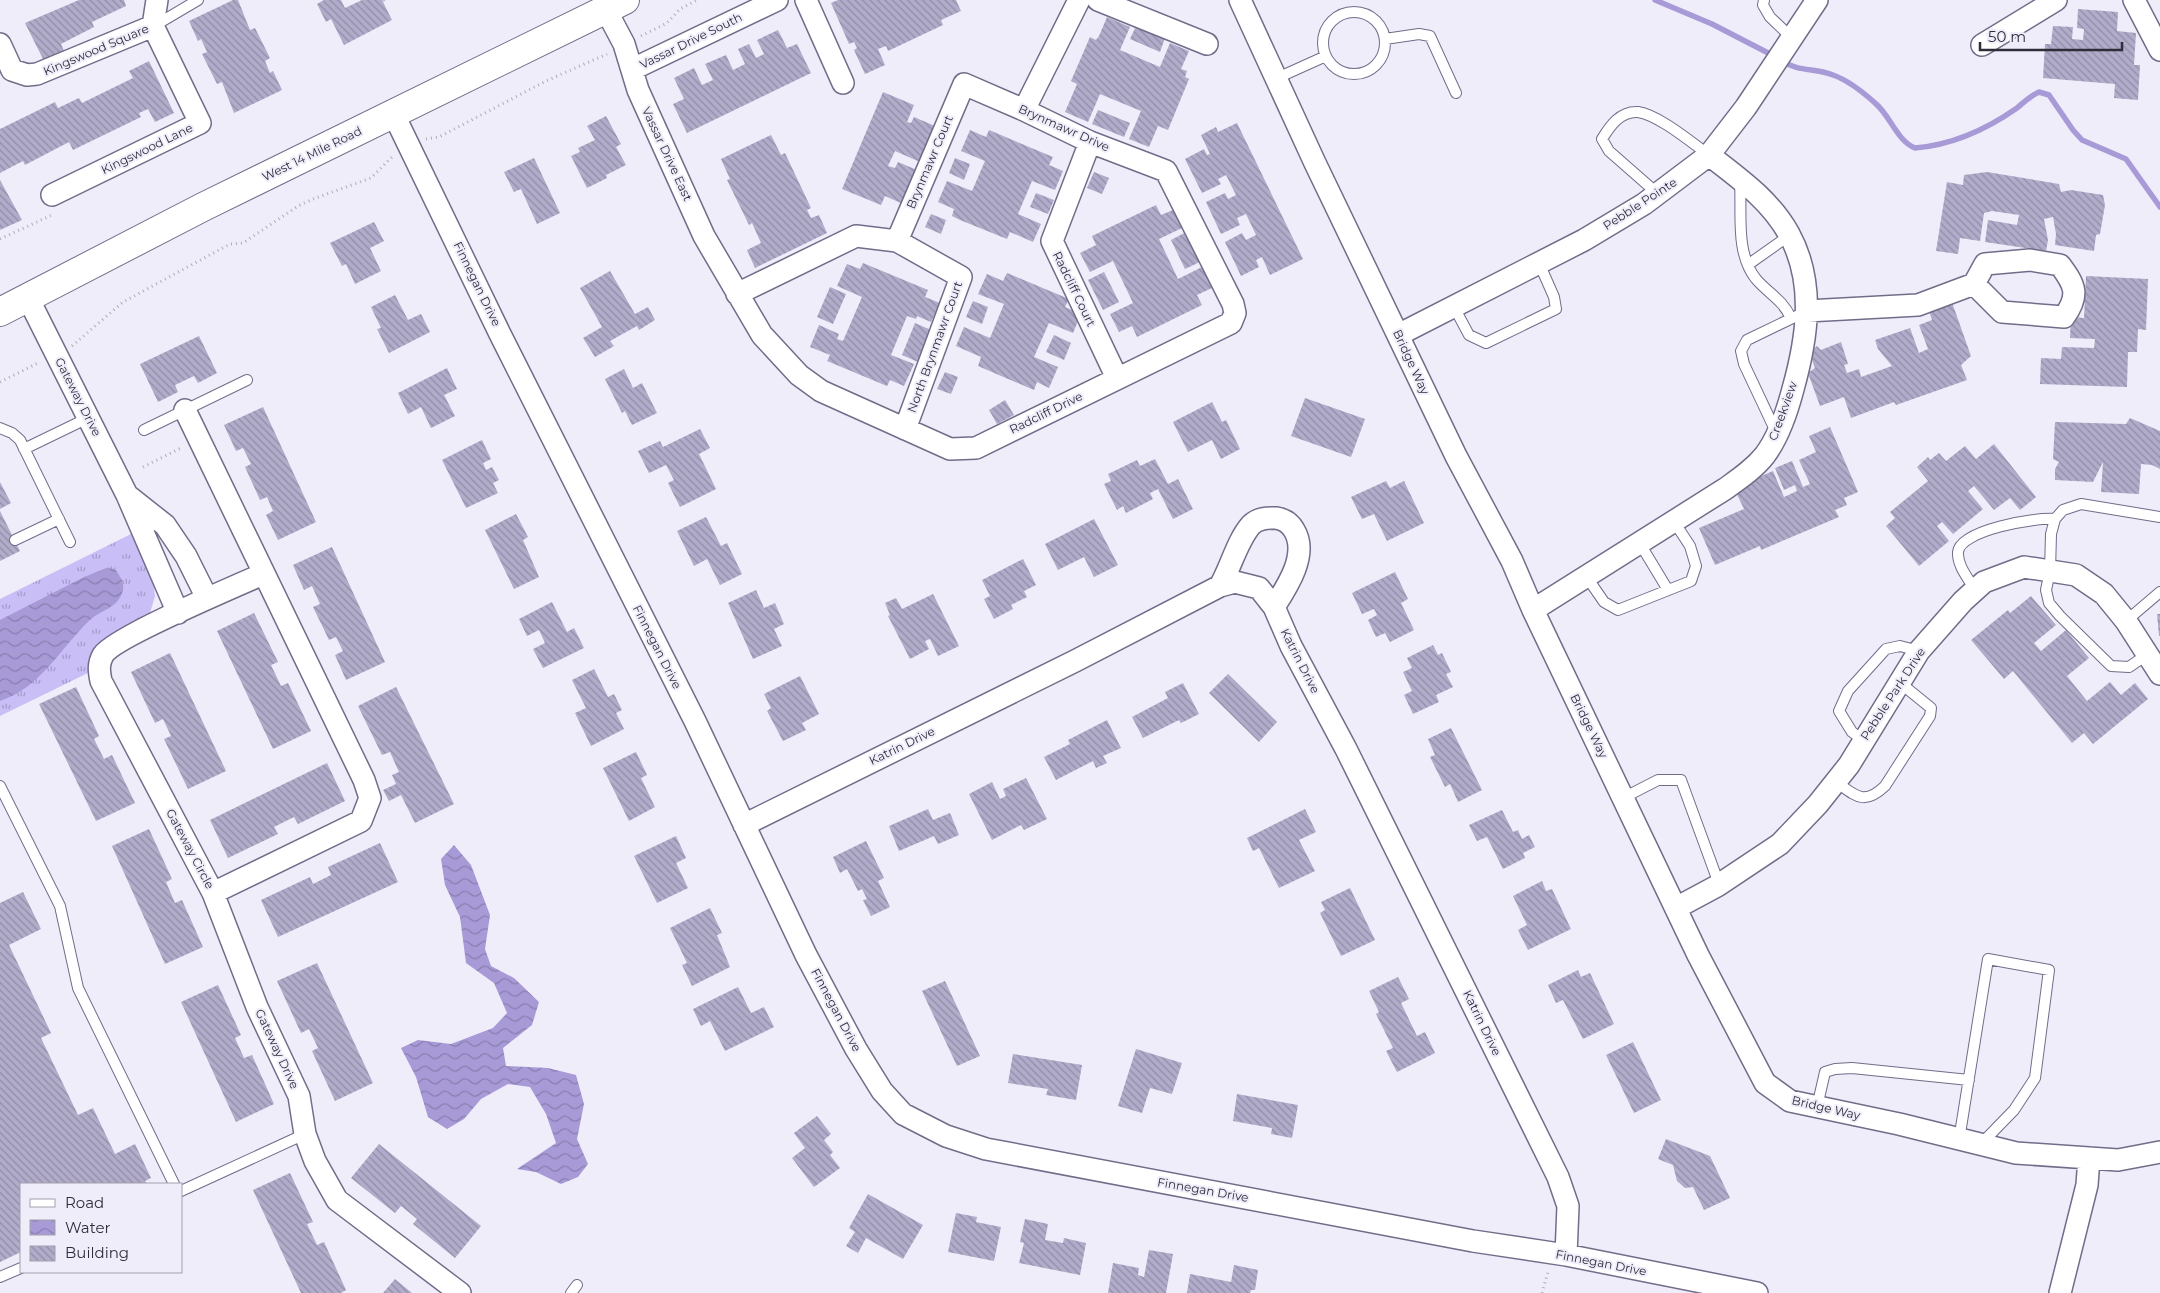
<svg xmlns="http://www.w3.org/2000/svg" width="2160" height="1293" font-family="Montserrat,sans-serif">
<defs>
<pattern id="grass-tufts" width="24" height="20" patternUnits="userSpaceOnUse" patternTransform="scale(1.25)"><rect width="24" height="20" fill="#cabef7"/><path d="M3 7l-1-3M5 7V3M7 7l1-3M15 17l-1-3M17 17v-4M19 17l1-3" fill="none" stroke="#a49bc9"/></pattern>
<pattern id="water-waves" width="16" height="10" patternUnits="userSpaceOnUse" patternTransform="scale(1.25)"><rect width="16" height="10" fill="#a89ad7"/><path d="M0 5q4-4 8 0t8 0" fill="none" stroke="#897eaf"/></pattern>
<pattern id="building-back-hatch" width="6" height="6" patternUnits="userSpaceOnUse" patternTransform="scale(1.25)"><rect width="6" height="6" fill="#b2accb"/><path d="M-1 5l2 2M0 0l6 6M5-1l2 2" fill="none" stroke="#918ca6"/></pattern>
</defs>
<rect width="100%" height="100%" fill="#f0edfb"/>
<path fill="url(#grass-tufts)" d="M131,534L153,581L155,596L150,613L138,621L90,672L0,716V599Z"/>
<path fill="url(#water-waves)" d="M106,568L115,569C120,576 126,584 122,593C117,608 101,610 90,620C60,648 42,687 0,701V620L84,577Z
M454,845L471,865L490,915L485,949L491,966L514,978L539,1002L532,1025L503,1048L506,1066L548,1068L576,1075L584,1104L577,1139L588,1164L578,1177L561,1184L536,1172L517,1169L556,1143L546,1114L530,1087L508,1084L481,1099L464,1119L447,1129L428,1117L416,1077L401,1048L418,1040L451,1044L493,1028L507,1013L494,983L466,963L460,917L445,885L441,859Z"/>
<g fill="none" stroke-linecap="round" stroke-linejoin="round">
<path stroke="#a89ad7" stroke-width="5.5" d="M1655,0L1712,24L1774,56
M1782,61C1798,72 1816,68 1833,75C1847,80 1864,93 1875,103C1890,115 1897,141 1915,148C1952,145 1987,129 2017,108C2024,102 2030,96 2039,92L2049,95L2073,130L2082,140L2126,159L2160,207"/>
</g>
<path fill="url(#building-back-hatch)" d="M79,0H124L126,6L92,22L94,27L61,44L64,51L44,61L25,23Z
M233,0H238L250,30L255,28L270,58L265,61L270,73L273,71L282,90L234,113L222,82L217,84L202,54L207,52L201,39L198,41L189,21Z
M324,0H341L345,8L362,0H382L392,20L344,45L331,19L326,22L317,4Z
M838,0H956L961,11L941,20L943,25L888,51L886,46L878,49L885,65L865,74L854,50L857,48L854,42L849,44L831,3Z
M2078,9L2118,12L2117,31L2136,33L2134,65H2140L2138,100L2114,98L2115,84L2043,78L2045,44H2051L2053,26L2073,27L2072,39L2083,40L2084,29L2077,28Z
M1107,17L1130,27L1120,50L1160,67L1170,43L1189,51L1181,69L1187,71L1185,77L1189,79L1168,130L1158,126L1149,147L1129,139L1141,111L1100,94L1088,122L1065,112L1077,84L1071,81L1090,37L1096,40L1099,36Z
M1136,26L1165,38L1160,52L1130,39Z
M778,30L787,48L797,44L811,73L687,133L673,104L684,99L674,78L694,68L702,85L713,80L705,64L726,55L733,70L745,64L738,49L749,44L756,58L764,54L757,40Z
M149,61L174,113L155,122L148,109L139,113L141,117L73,150L69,142L25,165L23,161L0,173V129L55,102L58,108L79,98L82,103L133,78L129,71Z
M883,92L914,105L907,122L911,123L914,117L935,126L920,162L895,151L888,166L895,168L898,162L917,170L903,204L885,196L881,205L842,189Z
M1098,110L1130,123L1124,137L1092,124Z
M606,116L621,144L616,147L626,165L606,175L607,178L587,188L571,156L580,152L578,148L595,140L587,126Z
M1237,123L1303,259L1270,275L1262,257L1256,260L1259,267L1241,276L1225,242L1242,233L1246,240L1256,235L1246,214L1237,218L1240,225L1221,234L1206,202L1225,193L1228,199L1236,195L1226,175L1218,179L1221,184L1202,193L1185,159L1204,149L1207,155L1210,154L1201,135L1216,127L1218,132Z
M970,130L986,137L989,130L1053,157L1049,165L1063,171L1055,190L1032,181L1018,214L1041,224L1033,242L1010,232L1007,239L960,220L952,216L954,209L938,202L947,181L972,191L985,161L961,151Z
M771,135L781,155L785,153L811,208L807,210L811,218L819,215L827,233L755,268L747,250L761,243L752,223L749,225L727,180L730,179L721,159Z
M534,158L560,213L537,224L521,189L514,192L504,172Z
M955,158L970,164L964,180L949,173Z
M1094,172L1109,178L1102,194L1087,188Z
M1987,172L2059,184L2061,192L2071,190L2103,195L2105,205L2100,234L2096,235L2094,251L2055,245L2056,234L2053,217L2044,219L2048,240L2046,251L1985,242L1988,220L2017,225L2019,215L1992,211L1984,213L1980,241L1960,238L1958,254L1936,251L1947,182L1963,185L1964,175Z
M0,180L22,220L0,230Z
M1036,193L1054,200L1048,214L1030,207Z
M1156,205L1161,215L1173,210L1182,228L1159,239L1178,279L1202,267L1212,288L1197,295L1202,305L1137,337L1132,326L1119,332L1110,314L1133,303L1113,261L1090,272L1080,253L1096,245L1092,236Z
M931,214L946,220L941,234L925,227Z
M374,222L384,241L370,248L381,271L355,284L346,264L342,266L330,243Z
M1188,231L1202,261L1185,269L1171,240Z
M863,263L928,290L925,297L940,303L931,322L917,316L916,319L907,316L891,355L914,364L904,386L890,380L887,386L827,361L830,355L810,347L819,325L839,334L837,339L843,341L862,297L837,286L847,264L860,269Z
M610,271L635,314L648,307L655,320L639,330L637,326L610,341L614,346L595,357L583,338L602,327L580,288Z
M1104,272L1119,302L1103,310L1088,280Z
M1007,273L1069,299L1065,307L1081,314L1073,333L1049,323L1034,357L1058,367L1049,388L1037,382L1034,390L978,366L981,357L956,346L964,327L990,338L1004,304L978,294L987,274L1003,281Z
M2086,276L2148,279L2146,330L2138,329L2137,352H2128L2127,387L2040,384L2041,358L2061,359L2062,347L2094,348L2095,339L2070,338L2071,317L2084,318Z
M830,287L846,294L833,324L817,317Z
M1949,294L1971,356L1961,365L1967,380L1896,405L1894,402L1851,418L1844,397L1820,406L1808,373L1815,368L1809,352L1817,346L1821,350L1841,342L1848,364L1844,365L1847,373L1859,369L1861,377L1892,366L1878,349L1875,340L1910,328L1919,353L1928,349L1919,325L1932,320L1926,302Z
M395,295L408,320L421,314L430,332L389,353L377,329L381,328L371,307Z
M973,301L988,307L982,324L966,317Z
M915,323L931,330L918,362L902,355Z
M1054,335L1071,343L1064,360L1046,352Z
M199,336L217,373L198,383L194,376L175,385L178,392L158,402L140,364Z
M447,368L457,389L444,395L455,416L431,428L421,407L408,414L398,393Z
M624,369L633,388L642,383L657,413L632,425L625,411L622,413L605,379Z
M945,372L958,377L951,394L937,389Z
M1305,398L1365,419L1351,457L1291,436Z
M1005,400L1014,415L997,424L989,410Z
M1212,402L1222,422L1226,420L1240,449L1221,459L1212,440L1188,452L1173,422Z
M263,407L316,522L278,540L266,515L273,511L267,497L260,500L245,467L251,464L243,448L236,451L224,425Z
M2130,418L2160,431V469L2152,465L2141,464L2139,494L2101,492L2103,462L2093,482L2055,480V469L2059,462L2053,459L2055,422L2126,424Z
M1830,427L1858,492L1844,498L1847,505L1835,510L1839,517L1761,550L1760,546L1715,565L1699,528L1744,509L1734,488L1773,471L1784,497L1797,491L1795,485L1784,490L1775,468L1792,461L1803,487L1810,484L1799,460L1816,452L1809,436Z
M700,429L710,448L699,454L716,489L680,507L668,483L674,480L666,465L649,473L638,451L660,441L663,447Z
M482,440L491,459L483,463L486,470L492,467L499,480L493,483L498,493L466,508L442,460Z
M1994,444L2036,497L2020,510L2010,498L1994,510L1974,486L1968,491L1983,509L1953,534L1942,522L1937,526L1949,541L1919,566L1886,526L1895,518L1890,512L1928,481L1917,467L1928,457L1930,460L1939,453L1946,461L1965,446L1976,459Z
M1155,459L1168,484L1178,479L1193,509L1173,519L1158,489L1150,493L1153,499L1126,513L1123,506L1117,510L1104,484L1111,481L1108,474L1137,460L1140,466Z
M1386,481L1390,488L1404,481L1424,523L1387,541L1374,514L1362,519L1351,497Z
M0,482L11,503L0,509Z
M0,511L20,551L0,561Z
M516,514L528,537L523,540L539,577L514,589L485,530Z
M706,517L721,546L727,543L742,574L720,585L707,559L694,566L677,531Z
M1094,519L1118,565L1094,577L1084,557L1058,570L1045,544Z
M332,547L385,662L346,680L335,655L343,651L336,637L329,640L313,607L320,604L312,586L304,590L293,565Z
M1023,559L1036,585L1024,591L1027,597L1011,605L1013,609L994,619L984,599L990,596L982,580Z
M1395,572L1408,599L1401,603L1414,630L1390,642L1385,633L1376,637L1368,620L1377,615L1374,609L1362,614L1352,593Z
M756,590L764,608L775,603L784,624L774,629L782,646L753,659L728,603Z
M933,594L959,646L938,656L930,639L925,641L929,649L910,659L888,616L890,615L885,603L896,598L902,609Z
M2031,596L2056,625L2034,643L2041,651L2066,630L2089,658L2067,676L2087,701L2110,682L2121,695L2135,683L2148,699L2093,744L2084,733L2072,743L2013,671L2004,679L1971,640L2008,610L2010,613Z
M552,602L567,632L574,628L584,648L543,668L533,649L545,643L539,630L527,636L519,619Z
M254,613L278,662L271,665L281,686L288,683L311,731L273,749L217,631Z
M2157,614H2160V636H2159Z
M1433,645L1438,655L1442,653L1451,672L1446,674L1453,687L1436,695L1439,702L1413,714L1404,695L1412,691L1403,672L1412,668L1407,658Z
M170,653L226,771L188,789L164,739L171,736L163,719L155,723L131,672Z
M594,669L608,697L614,694L622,710L616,713L624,729L591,746L575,713L586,708L572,680Z
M1228,674L1277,722L1259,742L1209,693Z
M800,676L819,714L802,723L806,730L783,741L767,711L771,708L764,694Z
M1183,683L1199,714L1181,723L1179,720L1143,738L1132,717L1168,698L1165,692Z
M76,687L99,736L94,739L104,759L112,755L135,803L96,821L39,704Z
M396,687L454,804L415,823L401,795L389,801L383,790L396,784L392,775L399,772L390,752L382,755L358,706Z
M1107,720L1121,748L1103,756L1107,763L1096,768L1093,761L1056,780L1044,757L1070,744L1068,740Z
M1451,728L1482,790L1458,802L1450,784L1445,787L1430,757L1435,755L1428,739Z
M636,752L647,775L641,778L655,807L629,821L603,768Z
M327,763L345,801L298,824L294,817L274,827L278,834L228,858L210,820Z
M1026,778L1047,819L1024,830L1021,825L992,840L969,794L992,782L1000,799L1006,796L1003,789Z
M928,809L933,820L950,813L959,835L938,844L934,836L899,851L889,826Z
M1305,809L1316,832L1299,840L1315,871L1279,888L1259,848L1253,851L1247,838Z
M1502,810L1513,832L1518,830L1522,839L1529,835L1535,847L1523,853L1525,858L1503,869L1487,837L1477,841L1469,825Z
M149,829L172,879L166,882L175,903L182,900L203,947L165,964L112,846Z
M676,836L686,858L676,863L688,888L657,903L634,856Z
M866,841L884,878L878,881L890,907L871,916L863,900L867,899L862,889L858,891L847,869L840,873L833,857Z
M380,843L398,882L278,937L261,900L310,877L313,884L331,875L328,867Z
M1542,881L1546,891L1552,889L1571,929L1528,950L1518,930L1527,925L1513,896Z
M1350,888L1375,940L1341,956L1320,913L1325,910L1321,902Z
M23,892L41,929L9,945L51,1033L41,1038L78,1115L93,1108L115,1154L135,1144L151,1178L145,1181L147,1184H21V1252L0,1262V903Z
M710,908L722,933L717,935L730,967L692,986L682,965L687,963L670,928Z
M317,963L373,1083L335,1101L312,1051L318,1048L309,1029L301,1033L277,981Z
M1578,970L1581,977L1590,973L1614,1024L1583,1039L1563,1000L1556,1003L1548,985Z
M1398,977L1409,999L1401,1003L1417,1036L1425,1032L1435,1053L1397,1072L1386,1051L1393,1048L1376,1014L1379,1012L1369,991Z
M945,981L980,1056L957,1066L922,991Z
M218,985L241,1035L235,1038L244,1058L252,1055L274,1104L236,1122L181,1002Z
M738,987L751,1013L764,1007L774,1027L725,1051L710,1021L701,1026L693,1009Z
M1633,1042L1661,1100L1634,1113L1606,1055Z
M1136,1049L1182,1063L1172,1094L1150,1088L1142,1113L1118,1106Z
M1013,1054L1082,1065L1076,1100L1046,1095L1048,1089L1008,1083Z
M1237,1094L1298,1105L1292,1138L1271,1134L1272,1128L1233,1121Z
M817,1116L831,1134L824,1140L833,1152L830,1155L840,1168L814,1187L792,1158L805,1148L794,1133Z
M1666,1139L1710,1156L1730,1198L1704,1210L1693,1187L1685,1188L1677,1181L1673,1165L1658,1159Z
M379,1144L481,1226L455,1258L413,1224L417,1219L401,1206L395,1213L351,1178Z
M290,1173L313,1222L307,1224L317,1245L324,1242L346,1290L341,1293H301L253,1190Z
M868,1194L923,1225L903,1259L866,1238L858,1253L846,1246L855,1232L849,1228Z
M956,1213L977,1217L976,1222L1001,1227L994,1261L948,1252Z
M1025,1219L1048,1224L1045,1240L1063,1243L1064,1238L1086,1243L1080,1275L1019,1263L1024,1243L1020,1242Z
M1149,1250L1173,1254L1166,1293H1108L1113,1263L1139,1268L1138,1275L1144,1277Z
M1234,1265L1258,1270L1255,1290H1251L1250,1293H1187L1190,1274L1231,1282Z
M395,1279L412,1293H383Z"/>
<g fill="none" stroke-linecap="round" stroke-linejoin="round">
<defs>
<path id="lane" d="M1764,0L1763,5L1770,17L1793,39
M1323 43a31 31 0 1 1 62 0a31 31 0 1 1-62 0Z
M154,26L198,0
M1385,39L1419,34L1430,36L1456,93
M1275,79L1326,56
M1740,182C1742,213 1735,253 1756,279C1770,295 1782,299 1791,318
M1658,194L1609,151L1602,139C1610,126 1620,111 1638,112C1659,115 1692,143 1709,155
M1749,264L1790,235
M1454,307L1469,335L1486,343L1556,309L1554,297L1539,263
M0,428L12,433L20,440L70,542
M144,430L247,380
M1777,434L1744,364L1741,351L1747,340L1807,311
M24,449L88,418
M15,540L59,519
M1639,542L1668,590
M1586,576L1604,602L1618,610L1691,581L1696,566L1690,546L1673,520
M1975,590C1969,579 1957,566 1958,552C1960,530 2036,517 2055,519
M2126,621L2160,592
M2148,654L2129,667L2111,666L2060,616L2049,603L2046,590L2050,571L2051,534L2055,519L2063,510L2081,504L2160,517
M1863,740L1852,732L1839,711L1848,691L1886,649L1900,646L1919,651
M1836,782C1856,796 1864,806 1885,786L1930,716L1931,708L1899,682
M0,786L60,906L78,988L174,1184
M1623,798L1658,780H1681L1719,884
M1817,1107L1825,1072L1835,1069L1852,1068L1969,1080
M1959,1140L1988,959L2049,970L2035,1078L2014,1110L1980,1145
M181,1191L305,1134
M0,1277L21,1268
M571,1293L577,1285"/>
<path id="street" d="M806,0L843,83
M1098,0L1207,44
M1240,0L1315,163L1456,456L1512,561L1533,610L1698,955L1765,1083L1790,1101L1899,1124L2016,1153L2118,1160L2160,1152
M2134,0L2160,50
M606,10L624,44L638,90L704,236L762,335L799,375L821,391L950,449L976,448L1231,323L1235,313L1233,304L1166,171L1090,142L1024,110L964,84L897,241
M153,26L157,0
M0,44L12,70L27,75L37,74L153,26
M1982,45L2056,0
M633,69L777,0
M1024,110L1079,0
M394,115L500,334L695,721L806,955L856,1049L882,1091L903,1114L946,1136L986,1149L1473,1241L1566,1255L1757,1293
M1090,142L1052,241L1117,378
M52,195L200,123L153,26
M737,294L856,236L897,241L961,277L905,429
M28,298L127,495L178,613
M1807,311L1918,305L1974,284L2002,312L2064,317C2080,295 2075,285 2060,265L2030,260L1985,264L1974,284
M1398,335L1584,240L1644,204L1709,155L1746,107L1817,0
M185,410L364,780L370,798L361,821L213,893L101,681C99,671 98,664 103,655C113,638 238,585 263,574
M127,495L165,525L186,556L207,598
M1220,586C1231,567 1237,541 1251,525C1258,518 1267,518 1276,518C1284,519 1290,523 1294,530C1309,554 1287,587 1274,607
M1533,610L1725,489C1739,479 1754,469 1765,455C1779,436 1787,412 1793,389C1807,339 1816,283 1789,234C1770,200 1740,179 1709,155
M744,825L1075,661L1220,586L1235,582L1259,588L1274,607L1291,646L1346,749L1558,1177L1568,1206L1566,1255
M213,893L257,1007L299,1096L305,1134L315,1161L337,1200L460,1293
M1676,908L1717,886L1780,844L1818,804L1849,765L1919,651L1963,601L1984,582L2024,567L2076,575L2104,594L2126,621L2160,674
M2060,1293L2087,1185L2089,1158"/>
<path id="secondary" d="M0,312L203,207L625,0"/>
</defs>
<use href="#lane" stroke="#726c89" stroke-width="12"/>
<use href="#street" stroke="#726c89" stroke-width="24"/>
<use href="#secondary" stroke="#726c89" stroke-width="30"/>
<path stroke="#aeacb9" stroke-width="3" stroke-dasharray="1 4" stroke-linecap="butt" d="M384,0L386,3
M641,36L667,23L680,9L697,0
M426,139L439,137L546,81L607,54
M0,239L52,215
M72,346L123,302L230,244L243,243L298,206L313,199L371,178L392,157
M0,382L40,362
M143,467L183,447
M1542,1293L1548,1272"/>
<use href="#lane" stroke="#fff" stroke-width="10"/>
<use href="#street" stroke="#fff" stroke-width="21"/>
<use href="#secondary" stroke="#fff" stroke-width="28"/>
</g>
<g text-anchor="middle" stroke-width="4" stroke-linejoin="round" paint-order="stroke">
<g font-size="12" fill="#2f2d39" stroke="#f0edfb">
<text transform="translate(691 41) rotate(-26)" y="4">Vassar Drive South</text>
<text transform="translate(96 50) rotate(-23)" y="4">Kingswood Square</text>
<text transform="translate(1064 128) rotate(24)" y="4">Brynmawr Drive</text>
<text transform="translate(147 149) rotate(-26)" y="4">Kingswood Lane</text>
<text transform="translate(312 154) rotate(-26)" y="4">West 14 Mile Road</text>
<text transform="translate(667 154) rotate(65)" y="4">Vassar Drive East</text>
<text transform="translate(930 162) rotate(-67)" y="4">Brynmawr Court</text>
<text transform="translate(1640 204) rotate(-33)" y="4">Pebble Pointe</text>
<text transform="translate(477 284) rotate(64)" y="4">Finnegan Drive</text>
<text transform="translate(1074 289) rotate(64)" y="4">Radcliff Court</text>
<text transform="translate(935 347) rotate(-70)" y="4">North Brynmawr Court</text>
<text transform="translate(1411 362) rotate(65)" y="4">Bridge Way</text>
<text transform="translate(78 397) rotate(63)" y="4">Gateway Drive</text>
<text transform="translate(1783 411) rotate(-70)" y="4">Creekview</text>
<text transform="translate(1046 413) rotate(-26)" y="4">Radcliff Drive</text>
<text transform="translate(657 647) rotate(63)" y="4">Finnegan Drive</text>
<text transform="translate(1300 661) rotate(63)" y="4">Katrin Drive</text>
<text transform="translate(1893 694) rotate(-57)" y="4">Pebble Park Drive</text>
<text transform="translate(1589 726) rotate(64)" y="4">Bridge Way</text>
<text transform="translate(902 746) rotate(-26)" y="4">Katrin Drive</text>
<text transform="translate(190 849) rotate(62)" y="4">Gateway Circle</text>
<text transform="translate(836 1010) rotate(62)" y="4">Finnegan Drive</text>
<text transform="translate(1482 1023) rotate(64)" y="4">Katrin Drive</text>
<text transform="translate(277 1049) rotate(65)" y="4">Gateway Drive</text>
<text transform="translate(1826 1108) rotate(13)" y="4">Bridge Way</text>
<text transform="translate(1203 1190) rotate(10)" y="4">Finnegan Drive</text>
<text transform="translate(1601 1263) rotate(11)" y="4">Finnegan Drive</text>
</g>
</g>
<rect x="20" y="1183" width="162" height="90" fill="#f0edfb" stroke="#a3a0ad"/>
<rect x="30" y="1199" width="25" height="8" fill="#ffffff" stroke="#a3a0ad"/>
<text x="65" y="1208" font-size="15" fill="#2f2d39">Road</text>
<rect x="30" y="1220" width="25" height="15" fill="url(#water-waves)" stroke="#a3a0ad"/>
<text x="65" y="1233" font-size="15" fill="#2f2d39">Water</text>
<rect x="30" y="1246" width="25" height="15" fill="url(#building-back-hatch)" stroke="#a3a0ad"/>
<text x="65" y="1258" font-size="15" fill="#2f2d39">Building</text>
<path d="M1980 42v8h142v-8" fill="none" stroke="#2f2d39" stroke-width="2.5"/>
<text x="1988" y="42" font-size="15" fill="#2f2d39" stroke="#f0edfb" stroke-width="4" paint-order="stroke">50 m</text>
</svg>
